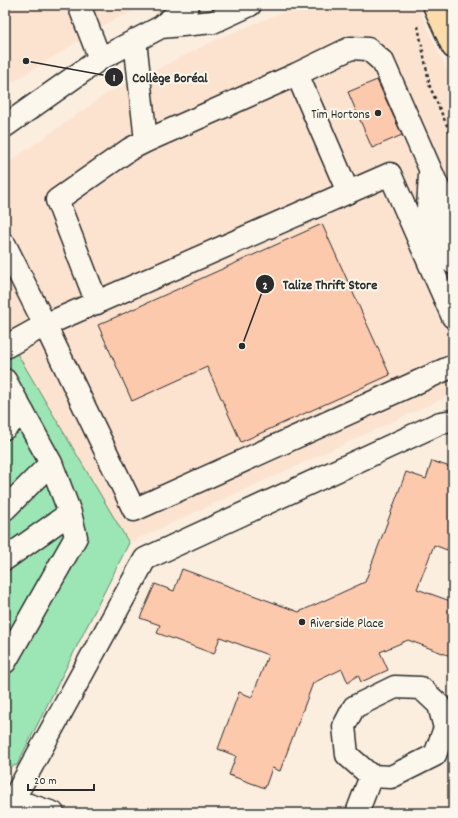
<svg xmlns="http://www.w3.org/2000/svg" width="458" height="818" font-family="Dekko,sans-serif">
<rect width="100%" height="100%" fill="#fbeedf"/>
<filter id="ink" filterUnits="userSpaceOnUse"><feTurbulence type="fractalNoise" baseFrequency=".025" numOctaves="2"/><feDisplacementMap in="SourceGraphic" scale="8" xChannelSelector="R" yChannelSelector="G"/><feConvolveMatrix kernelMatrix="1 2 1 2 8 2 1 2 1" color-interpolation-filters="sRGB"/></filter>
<g filter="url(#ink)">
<path fill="#fce3d0" d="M5,5H146L106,24L5,87Z
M301,5H417L453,83V394L129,543L5,333V165L106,94L224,36Z"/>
<path fill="#9ce5b4" stroke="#648870" d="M5,333L129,543L17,765L5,768Z"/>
<path fill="#fdc9ad" stroke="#2b2b2b" d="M377,80L402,135L372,148L348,92Z
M322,224L390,375L241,442L207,367L132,401L98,325Z
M432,461L453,468V532L447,550L434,545L417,589L453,602V657L408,640L380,652L388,670L361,682L358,675L348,683L342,669L313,683L280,771L272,768L265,788L229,775L236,756L218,749L239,692L252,697L268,655L220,637L214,654L157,633L160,625L140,618L155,584L174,591L182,569L299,612L365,582L406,472L426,479Z"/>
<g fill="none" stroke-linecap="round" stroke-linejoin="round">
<defs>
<path id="minor" d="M79,5L100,59
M161,27L213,22L250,5
M135,40L146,141
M297,74L351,48L368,49L383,62L453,221
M5,126L100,59L161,27L188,5
M430,174L428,209L453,263
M5,245L45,325L390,174L453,317
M97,303L57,200L130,149L146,141L297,74L348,192
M5,347L45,325L134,510L453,366
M5,380L51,463
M5,428L23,412
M5,509L51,463L70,513L76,537L5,662
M5,559L70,513
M395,687L421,688L439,705L445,728L435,755L391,777L371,776L347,755L344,726L354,707Z
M5,797L53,813
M13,800L145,559L440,423L453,421
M357,813L371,776"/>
<path id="major" d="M434,5L453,47"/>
</defs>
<use href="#minor" stroke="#2b2b2b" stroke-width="25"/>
<use href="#major" stroke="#2b2b2b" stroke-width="25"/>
<path stroke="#2b2b2b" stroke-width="2.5" stroke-dasharray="3 3" stroke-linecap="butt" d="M418,26L430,87L453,139"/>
<use href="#minor" stroke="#fbf7ec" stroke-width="22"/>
<use href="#major" stroke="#fddcac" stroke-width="22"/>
</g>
</g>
<g fill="#2b2b2b" stroke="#fbf7ec" stroke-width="1.5">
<circle cx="378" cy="113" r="4"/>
<circle cx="302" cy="622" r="4"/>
</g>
<g text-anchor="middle" stroke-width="4" stroke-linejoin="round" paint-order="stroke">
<g font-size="13" fill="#2b2b2b" stroke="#fbf7ec" text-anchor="end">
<text x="370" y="118">Tim Hortons</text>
<text x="310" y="627" text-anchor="start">Riverside Place</text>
</g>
</g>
<path fill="none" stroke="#2b2b2b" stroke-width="1.5" d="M26 61L114 77M242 346L265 284"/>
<g fill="#2b2b2b" stroke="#fbf7ec" stroke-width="1.5">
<circle cx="26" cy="61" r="4"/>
<circle cx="242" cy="346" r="4"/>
<circle cx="114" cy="77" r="10"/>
<circle cx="265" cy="284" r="10"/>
</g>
<g font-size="12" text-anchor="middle" font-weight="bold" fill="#fff">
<text x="114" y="81">1</text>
<text x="265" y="289">2</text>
</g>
<g font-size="14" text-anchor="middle" font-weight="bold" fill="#2b2b2b" stroke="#fbf7ec" stroke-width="4" stroke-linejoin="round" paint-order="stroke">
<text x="170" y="82">Collège Boréal</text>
<text x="330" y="289">Talize Thrift Store</text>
</g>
<rect width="458" height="818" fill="none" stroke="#fbf7ec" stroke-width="20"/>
<rect x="10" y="10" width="438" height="798" fill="none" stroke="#2b2b2b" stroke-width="1.5" filter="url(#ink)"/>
<path d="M28 784v6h66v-6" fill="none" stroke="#2b2b2b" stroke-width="2"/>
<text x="34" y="784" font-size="12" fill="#2b2b2b" stroke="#fbf7ec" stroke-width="3" paint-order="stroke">20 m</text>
</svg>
